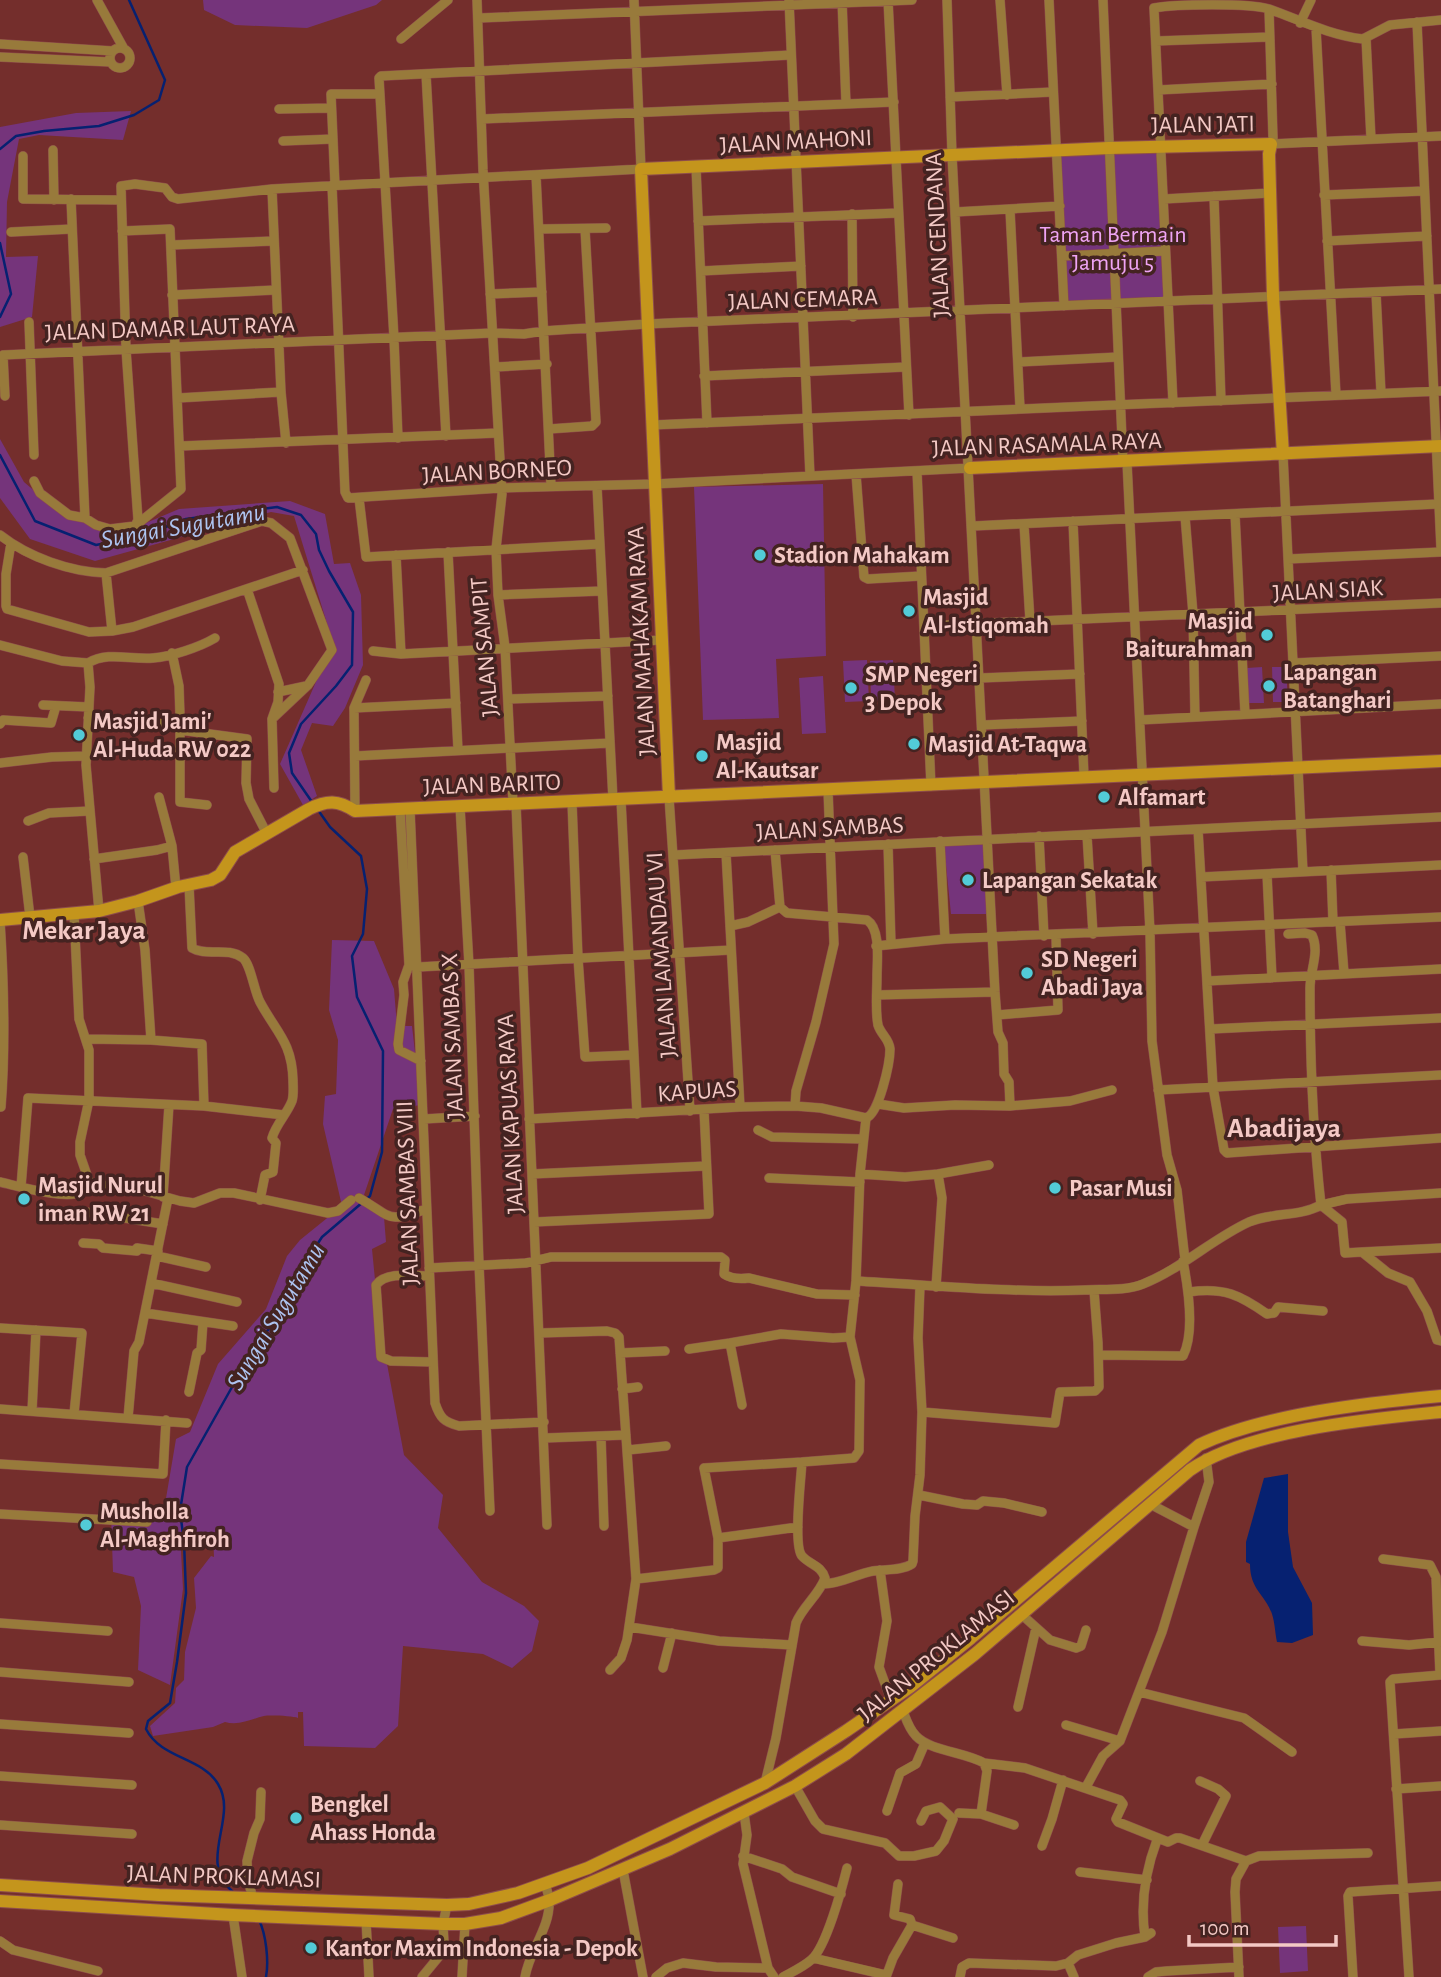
<svg xmlns="http://www.w3.org/2000/svg" width="1441" height="1977" font-family="'Alegreya Sans',sans-serif">
<rect width="100%" height="100%" fill="#742e2c"/>
<path fill="#75347b" d="M203,0H382L376,5L307,28L235,25L204,10Z
M131,111L123,140L39,135L19,139L7,202L6,257L38,256L32,317L0,327V127L76,113Z
M1160,146L1168,301L1064,306L1056,150Z
M0,439L24,482L57,510L99,527L134,528L179,509L290,501L325,514L334,564L350,563L361,595L363,665L345,708L333,726L312,723L301,750L317,796L303,805L280,764L333,643L294,516L271,512L95,561L30,539L0,498Z
M823,484L826,656L776,659L779,718L703,720L694,487Z
M867,660L869,701L845,702L843,661Z
M893,660L895,700L871,701L870,661Z
M1262,667L1264,703H1248L1247,668Z
M1272,667H1286L1288,702H1273Z
M823,676L826,733L802,734L799,678Z
M986,843L992,914H951L944,846Z
M332,940L374,941L394,989L397,1026H412L421,1105L393,1109L364,1195L384,1217L386,1242L372,1249L379,1321L404,1455L443,1495L438,1528L482,1582L524,1606L539,1621L532,1651L512,1668L483,1654L403,1646L398,1726L375,1748L304,1746L303,1712H298V1718C293,1716 270,1715 264,1716C251,1719 239,1726 225,1722L213,1727L153,1736L150,1726L175,1703L176,1688L184,1680L185,1652L196,1608L194,1578L211,1556L214,1557L213,1533H180L183,1589L170,1685L138,1670L141,1606L134,1577L113,1572L111,1514L163,1516L176,1439L190,1432L218,1364L266,1309L287,1256L300,1240L342,1206L323,1124L325,1096L336,1094L338,1040L329,1010Z
M1306,1926L1308,1971L1280,1973L1278,1927Z"/>
<path fill="#062171" d="M1288,1474V1532L1293,1567L1312,1603L1313,1635L1292,1643L1277,1642C1275,1633 1275,1623 1272,1614C1265,1594 1250,1590 1250,1564L1246,1562V1542L1264,1478Z"/>
<g fill="none" stroke-linecap="round" stroke-linejoin="round">
<path stroke="#062171" stroke-width="2.5" d="M0,149L16,136L44,131L99,126L134,115L159,100L165,80L129,0
M0,243L11,294L0,317
M0,455L35,521L96,545L145,535L186,519L277,507L301,515L316,534L319,550L329,571L353,612L352,665L336,686L301,724L289,753L292,773L312,802
M233,1892C196,1861 239,1818 218,1784C202,1757 161,1759 146,1729L148,1721L170,1703L177,1662L186,1593L184,1542L180,1511L187,1467L254,1348L288,1304L307,1260L322,1237L370,1196L382,1152L383,1051L357,997L352,956L363,934L367,889L361,856L330,827L318,810
M259,1920C266,1934 269,1961 266,1977"/>
<defs>
<path id="street" d="M97,0L124,49
M477,0L483,170L502,494L496,549L498,595L505,647L513,803
M789,0L810,476
M842,0L846,104
M888,0L909,415
M947,0L952,155L995,992L998,1032L1003,1043L1004,1074L1009,1082L1010,1106
M1000,0L1007,95
M1049,0L1064,306
M1103,0L1123,462
M1269,9L1273,138L1271,144L1441,136
M479,18L912,0
M1417,22L1441,549
M1300,23L1311,0
M1316,28L1336,395
M1366,38L1371,139
M401,39L448,0
M1156,41L1269,37
M0,44L113,51
M110 58a10 10 0 1 1 20 0a10 10 0 1 1-20 0Z
M0,57L111,62
M426,74L446,436
M1158,90L1272,84
M950,97L1053,92
M279,109L331,108
M482,119L894,102
M283,141L333,139
M53,150L54,200
M23,156V199L121,200
M696,167L707,423
M536,175L551,486
M332,185L345,492L348,498L501,488L654,484L970,468
M335,185L331,94H380
M272,189L281,392L286,443
M1324,195L1424,191
M1214,196L1221,401
M71,199L85,518
M1164,199L1270,193
M1010,210L1020,408
M955,212L1060,206
M852,214L853,317
M698,221L898,213
M539,229L606,228
M11,232L72,229
M1327,241L1427,236
M171,245L274,241
M1063,256L1165,251
M701,271L801,266
M1376,293L1381,393
M490,294L542,292
M172,295L276,290
M29,322L34,455
M1019,362L1118,357
M495,367L547,364
M704,376L906,367
M5,396L3,355L492,333L524,334L543,331L647,324L1441,289
M178,398L281,392
M1173,403L1154,8C1176,4 1249,3 1269,9C1300,20 1329,35 1363,39L1390,25L1441,20
M652,425L1441,391
M549,429L592,426L596,422L585,229
M398,438L394,338L379,78L381,76L791,55
M180,446L498,433
M1283,454L1303,872
M1127,462L1150,932L1152,1041L1167,1155L1177,1190L1185,1260
M917,471L931,786
M856,474L864,577L868,579L921,576
M34,481L40,493L69,515L85,518L96,525L110,529L135,526L181,489L170,229L122,231
M597,486L613,800
M359,498L366,557L600,544
M1235,514L1245,714
M1185,516L1193,614L1195,717
M1073,521L1084,776
M1024,524L1030,621
M135,526L138,520L126,349L121,186L135,184L165,188L172,197L178,199L272,189L641,169L634,0
M973,526L1438,504
M0,535C28,557 70,572 106,573L262,521L271,523L290,538L332,650L308,685L272,719
M11,543L6,574V606L7,609L89,632L112,631L133,627L303,570
M448,552L458,750
M396,555L401,654
M1288,559L1441,552
M106,573L112,631
M247,589L279,684L278,702L272,719L274,788
M498,595L602,591
M924,626L1441,603
M0,645L62,661L88,663L90,687L86,765L99,911
M373,651L401,654L662,640
M172,653L179,686L180,716V802L207,805
M88,663C108,651 131,660 153,658C170,657 200,647 215,638
M1294,663L1441,656
M980,678L1080,674
M278,692L306,686
M508,699L608,696
M43,705L89,707
M354,708L456,703
M88,718L181,725
M1140,720L1441,704
M0,724L3,720L51,723L56,706
M983,725L1082,721
M180,730L247,739L246,783L249,799L267,834
M355,756L610,743
M0,763L52,757L86,756
M159,797L172,846L176,888
M669,797L690,1111
M621,800L637,1114
M572,802L578,958L585,1057L633,1055
M516,804L547,1525
M460,806L469,965L479,1264L490,1511
M400,809L409,965L403,982L404,995L398,1044L399,1050L421,1061
M410,809L435,1403C440,1418 444,1422 459,1426L544,1422
M355,811L354,708L366,680
M28,821L49,813L90,811
M1198,829L1213,1087L1224,1150L1227,1153L1441,1138
M1087,835L1093,934
M1039,836L1044,936
M940,841L945,939
M888,844L891,944
M775,850L780,907
M726,853L740,1107
M674,855L1441,817
M23,857L30,917
M94,859L157,850L172,846
M1331,870L1333,922
M1267,874L1272,978
M1201,877L1441,865
M189,885L192,948C206,957 228,946 243,958C251,965 254,991 260,1002C276,1032 292,1042 293,1080C293,1086 294,1095 292,1101C287,1114 276,1124 272,1138L276,1143L273,1172L265,1175L260,1200
M138,901L145,950L151,1040
M780,907L787,913L867,920C881,929 877,961 877,976C877,992 875,1010 878,1025C881,1035 889,1038 890,1049C890,1063 879,1114 866,1118
M74,913L79,1019L89,1050V1100L80,1142V1155L90,1184
M0,920C4,983 6,1044 1,1107
M1340,922L1344,973
M730,926L748,922L780,907
M876,946L945,939L1441,917
M418,967L731,950
M1207,981L1441,969
M877,995L995,992
M997,1015L1058,1010L1056,936
M1211,1029L1441,1018
M87,1039L151,1040L202,1044L204,1106
M1158,1090L1441,1075
M878,1104L904,1108L955,1105L1010,1106L1070,1101L1112,1090
M795,1106L796,1091L816,1022L834,944L828,790
M424,1119L475,1116
M529,1119L740,1107L795,1106L821,1108L866,1118
M758,1130L772,1137L863,1139
M532,1174L706,1166
M860,1174L905,1177L938,1174L942,1198L936,1287
M938,1174L989,1165
M769,1178L860,1182
M0,1182C18,1186 66,1200 81,1192C85,1190 87,1187 90,1184
M90,1184L138,1189L180,1201L194,1203L220,1193H234L328,1213L338,1211L351,1200
M21,1187L28,1098L204,1106L284,1115
M163,1197L169,1105
M359,1198C393,1217 386,1224 426,1209
M1321,1205L1342,1222L1345,1253L1362,1252L1388,1273L1410,1282L1427,1311L1437,1340L1441,1341
M1321,1205L1347,1199L1441,1193
M86,1212L163,1224
M534,1222L709,1214L704,1110
M83,1243L99,1244L103,1248L137,1251V1248L158,1251
M1362,1252L1441,1248
M157,1256L206,1267
M429,1268L526,1263L551,1257H721L725,1260L724,1274C731,1279 741,1279 749,1278L817,1294L855,1295
M429,1276C414,1276 386,1271 376,1285L381,1357L391,1361L433,1362
M856,1281C932,1285 1009,1293 1085,1290C1103,1289 1126,1291 1143,1284C1181,1269 1212,1239 1249,1222C1273,1212 1299,1217 1321,1205C1313,1133 1310,1060 1310,988C1310,970 1320,952 1312,935L1305,933L1288,934
M151,1283L237,1302
M1189,1292C1224,1287 1240,1295 1267,1314L1274,1313L1278,1307L1323,1311
M145,1313L233,1326
M0,1328L82,1333L74,1414
M540,1333L607,1331L615,1333L619,1337L636,1579L627,1640L621,1658L610,1670
M689,1349L730,1343
M620,1353L665,1351
M1099,1355L1183,1356C1195,1333 1188,1287 1183,1261
M622,1389L638,1387
M189,1392L197,1353L201,1350L203,1322
M742,1405L730,1343L781,1334L833,1338L850,1337
M0,1409L187,1423
M32,1411L36,1330
M922,1412L1055,1423L1060,1392L1095,1391L1099,1387L1098,1343L1094,1290
M128,1418L134,1351L139,1342L168,1198
M601,1437L604,1526
M545,1438L626,1435
M628,1450L666,1446
M0,1464L163,1474L166,1420
M919,1495L963,1504L977,1505L983,1501L1004,1503L1042,1512
M0,1514L147,1522
M1194,1527L1209,1482L1206,1458
M718,1538L798,1527
M1383,1559L1430,1565L1436,1577L1440,1675
M880,1570L887,1621L879,1667L891,1700
M636,1579L714,1570L718,1568V1538L704,1468L802,1462
M823,1584C841,1584 856,1574 873,1571C885,1569 901,1571 912,1564L913,1561L915,1516L920,1475L922,1412L918,1338L920,1286
M1021,1614L1050,1640L1076,1648L1081,1646L1086,1630
M0,1623L108,1631
M630,1627L719,1641L792,1645
M1362,1641L1409,1645L1439,1642
M663,1668L672,1633
M0,1672L129,1682
M1139,1692L1244,1718L1292,1752
M1018,1707L1036,1628
M903,1711C906,1719 909,1729 916,1736C930,1751 965,1752 984,1763L987,1771L981,1814L1014,1825
M0,1724L129,1733
M1066,1725L1120,1741
M1394,1734L1441,1731
M984,1763L1025,1768L1120,1800L1123,1804L1116,1819L1118,1822L1168,1842L1176,1838H1180L1246,1861
M0,1776L132,1785
M1200,1781L1218,1789L1226,1796L1202,1845
M765,1783L776,1738L796,1623C803,1606 819,1595 825,1578C821,1565 810,1565 802,1556C793,1546 801,1478 802,1462L854,1458L859,1451L860,1380L850,1337L856,1281L860,1174L866,1118
M795,1786L815,1821L823,1829L885,1843L899,1856H914L936,1851L944,1841L953,1819L940,1807L926,1811L921,1821
M1086,1787L1103,1756L1120,1741L1162,1632L1194,1527L1150,1504
M1396,1789L1441,1786
M887,1811L900,1773L916,1764L925,1743
M744,1813L747,1835L743,1864L768,1968L774,1977
M959,1813L981,1814
M0,1825L132,1834
M1042,1846L1052,1819L1063,1780
M743,1856L782,1869L792,1877L841,1894
M623,1870L643,1977
M1080,1872L1147,1880
M253,1898L248,1881L247,1861L254,1833L260,1819L261,1792
M233,1915L242,1977
M366,1920L369,1977
M912,1925L953,1938
M1145,1937C1140,1903 1145,1872 1157,1840
M0,1941L13,1950L98,1971
M813,1958L886,1975
M1068,1963L1074,1977
M422,1977L441,1954L444,1943L443,1924L447,1905
M462,1977L465,1924
M525,1977C529,1951 551,1927 549,1900C549,1895 546,1888 545,1883
M656,1977L667,1968L683,1963L716,1967L768,1968
M783,1977C792,1972 803,1967 811,1960C826,1948 842,1888 847,1868
M886,1977L893,1958L912,1925L910,1919L894,1915L898,1884
M960,1977L962,1967L969,1963L1056,1966L1068,1963L1078,1955L1116,1943L1145,1937L1151,1933
M1148,1977L1156,1972L1167,1971L1239,1967
M1239,1977L1235,1892L1236,1879L1246,1861L1259,1856L1368,1853
M1353,1977L1348,1896L1350,1892L1441,1886
M1409,1977L1390,1682L1393,1679L1441,1675"/>
<path id="secondary" d="M970,468L1441,446
M669,797L641,169L1109,148L1271,144L1269,154L1273,296L1283,454
M0,920L99,911L138,901L178,887L211,880L220,875L235,852L309,809C327,800 338,800 355,811L1441,761
M0,1885L159,1895L447,1905L469,1904L518,1893L588,1868L765,1783L846,1731L910,1687L971,1638L1199,1445C1265,1414 1368,1403 1441,1396
M0,1901L233,1915L443,1924H465L501,1918L550,1900L670,1849L795,1786L846,1754L975,1654L1190,1470C1247,1430 1370,1419 1441,1412"/>
</defs>
<use href="#street" stroke="#8e4d4b" stroke-width="10"/>
<use href="#secondary" stroke="#8e4d4b" stroke-width="14"/>
<use href="#street" stroke="#987a3b" stroke-width="9"/>
<use href="#secondary" stroke="#c4951c" stroke-width="12"/>
</g>
<g fill="#52cbd7" stroke="#442321" stroke-width="2.5">
<circle cx="760" cy="555" r="7"/>
<circle cx="909" cy="611" r="7"/>
<circle cx="1267" cy="635" r="7"/>
<circle cx="1269" cy="686" r="7"/>
<circle cx="851" cy="688" r="7"/>
<circle cx="79" cy="735" r="7"/>
<circle cx="914" cy="744" r="7"/>
<circle cx="702" cy="756" r="7"/>
<circle cx="1104" cy="797" r="7"/>
<circle cx="968" cy="880" r="7"/>
<circle cx="1027" cy="973" r="7"/>
<circle cx="1055" cy="1188" r="7"/>
<circle cx="24" cy="1199" r="7"/>
<circle cx="86" cy="1525" r="7"/>
<circle cx="296" cy="1818" r="7"/>
<circle cx="311" cy="1948" r="7"/>
</g>
<g text-anchor="middle" stroke-width="7" stroke-linejoin="round" paint-order="stroke">
<g font-size="24" fill="#f4c9c5" stroke="#442321">
<text transform="translate(1203 124) rotate(-1)" y="8">JALAN JATI</text>
<text transform="translate(796 141) rotate(-3)" y="8">JALAN MAHONI</text>
<text transform="translate(937 235) rotate(-93)" y="8">JALAN CENDANA</text>
<text transform="translate(803 299) rotate(-2)" y="8">JALAN CEMARA</text>
<text transform="translate(170 328) rotate(-2)" y="8">JALAN DAMAR LAUT RAYA</text>
<text transform="translate(1047 444) rotate(-2)" y="8">JALAN RASAMALA RAYA</text>
<text transform="translate(497 471) rotate(-3)" y="8">JALAN BORNEO</text>
<text transform="translate(1328 590) rotate(-3)" y="8">JALAN SIAK</text>
<text transform="translate(641 641) rotate(-93)" y="8">JALAN MAHAKAM RAYA</text>
<text transform="translate(484 647) rotate(-95)" y="8">JALAN SAMPIT</text>
<text transform="translate(492 784) rotate(-2)" y="8">JALAN BARITO</text>
<text transform="translate(830 828) rotate(-3)" y="8">JALAN SAMBAS</text>
<text transform="translate(661 955) rotate(-94)" y="8">JALAN LAMANDAU VI</text>
<text transform="translate(452 1036) rotate(-92)" y="8">JALAN SAMBAS X</text>
<text transform="translate(697 1091) rotate(-4)" y="8">KAPUAS</text>
<text transform="translate(510 1114) rotate(-93)" y="8">JALAN KAPUAS RAYA</text>
<text transform="translate(407 1193) rotate(-92)" y="8">JALAN SAMBAS VIII</text>
<text transform="translate(936 1655) rotate(-39)" y="8">JALAN PROKLAMASI</text>
<text transform="translate(224 1876) rotate(2)" y="8">JALAN PROKLAMASI</text>
</g>
<g font-size="24" fill="#efa4f4" stroke="#442321">
<text x="1113" y="242">Taman Bermain<tspan x="1113" dy="28">Jamuju 5</tspan></text>
</g>
<g font-size="24" font-weight="bold" fill="#f4c9c5" stroke="#442321" text-anchor="start">
<text x="774" y="563">Stadion Mahakam</text>
<text x="923" y="605">Masjid<tspan x="923" dy="28">Al-Istiqomah</tspan></text>
<text x="1253" y="629" text-anchor="end">Masjid<tspan x="1253" dy="28">Baiturahman</tspan></text>
<text x="1283" y="680">Lapangan<tspan x="1283" dy="28">Batanghari</tspan></text>
<text x="865" y="682">SMP Negeri<tspan x="865" dy="28">3 Depok</tspan></text>
<text x="93" y="729">Masjid Jami'<tspan x="93" dy="28">Al-Huda RW 022</tspan></text>
<text x="716" y="750">Masjid<tspan x="716" dy="28">Al-Kautsar</tspan></text>
<text x="928" y="752">Masjid At-Taqwa</text>
<text x="1118" y="805">Alfamart</text>
<text x="982" y="888">Lapangan Sekatak</text>
<text x="1041" y="967">SD Negeri<tspan x="1041" dy="28">Abadi Jaya</tspan></text>
<text x="38" y="1193">Masjid Nurul<tspan x="38" dy="28">iman RW 21</tspan></text>
<text x="1069" y="1196">Pasar Musi</text>
<text x="100" y="1519">Musholla<tspan x="100" dy="28">Al-Maghfiroh</tspan></text>
<text x="310" y="1812">Bengkel<tspan x="310" dy="28">Ahass Honda</tspan></text>
<text x="325" y="1956">Kantor Maxim Indonesia - Depok</text>
</g>
<g font-size="26" font-style="italic" fill="#adc3f0" stroke="#442321">
<text transform="translate(183 525) rotate(-10)" y="9">Sungai Sugutamu</text>
<text transform="translate(275 1316) rotate(-59)" y="9">Sungai Sugutamu</text>
</g>
<g font-size="28" font-weight="bold" fill="#f4c9c5" stroke="#442321">
<text x="84" y="939">Mekar Jaya</text>
<text x="1284" y="1137">Abadijaya</text>
</g>
</g>
<path d="M1189 1935v10h147v-10" fill="none" stroke="#f4c9c5" stroke-width="3.5"/>
<text x="1200" y="1935" font-size="21" fill="#f4c9c5" stroke="#442321" stroke-width="5" paint-order="stroke">100 m</text>
</svg>
